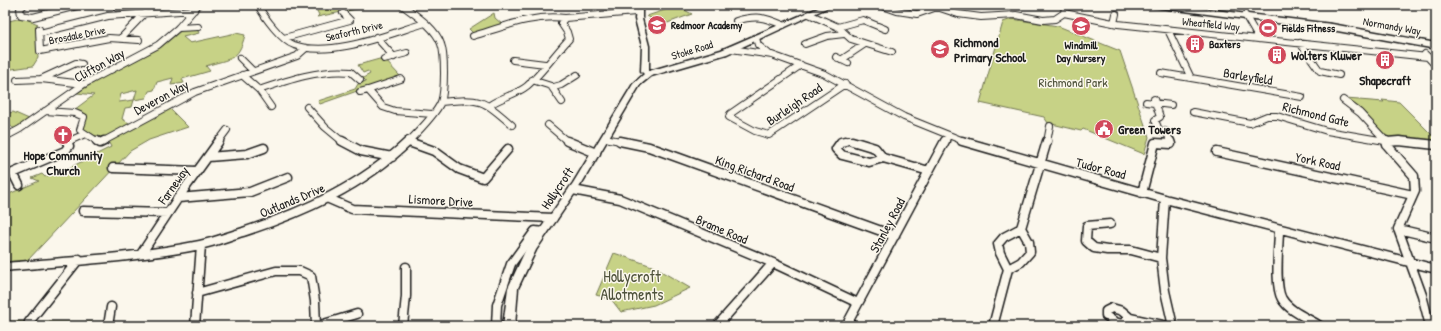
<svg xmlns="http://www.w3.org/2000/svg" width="1441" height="331" font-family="'Patrick Hand',sans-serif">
<rect width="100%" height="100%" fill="#fbf7ec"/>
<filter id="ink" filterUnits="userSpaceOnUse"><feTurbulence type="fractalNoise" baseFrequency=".025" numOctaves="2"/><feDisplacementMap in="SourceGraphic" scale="8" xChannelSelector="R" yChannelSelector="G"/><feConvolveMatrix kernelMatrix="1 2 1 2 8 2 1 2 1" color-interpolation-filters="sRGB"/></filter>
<g filter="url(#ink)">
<path fill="#c7d286" stroke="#727751" d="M332,5H370L371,6L317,17L319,15L316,9Z
M677,6L692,14L662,25L647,16Z
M494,13L495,18L503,25L473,33L469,29Z
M21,18L26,19L38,24L36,25L38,58L33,66L5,70V22Z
M1012,19L1058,26L1120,51L1149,137L1144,154L1083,129L1081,131L1048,123L1044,117L980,103L1003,22Z
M197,29L199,33L183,37L190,43L236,33L245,35C238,62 230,58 206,66L210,71L182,79L184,83L171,85L173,78L157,82L154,90L149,91L146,98L134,100L137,90L121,94L119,102L134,100L132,107L125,108L122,119L131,124L108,136L99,138L84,129L87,115L79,111L74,110L94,95L77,93L105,76L160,48L182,30Z
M383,58L400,76L320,104L318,101L355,89L358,84L366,81L363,78L370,74L368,71L363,73L358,65Z
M1346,99L1384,102L1382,100L1399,102L1436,139V143L1387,138L1360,108Z
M168,107L188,127L149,140L130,151L28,260L5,262V191H7L9,194L39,181L32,178L42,174L45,177L60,170L61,172L111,147L107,139Z
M13,112L29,119L15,129C8,125 5,122 5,114Z
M614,253L652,266L690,288L654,305L621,312L611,299L596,295Z
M5,321L33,322H106L105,326H5Z"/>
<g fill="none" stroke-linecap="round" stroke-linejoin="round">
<defs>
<path id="street-far1" d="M24,5L20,9L21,15L33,17L81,5
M258,5C264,17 282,41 294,45C332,58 388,34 425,23
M402,5C415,15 435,27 441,44C445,54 445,91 441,102C437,112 416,134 408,142
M880,5L897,11L917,14L937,7L958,14L981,17L1016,15L1043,20L1055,19L1064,13L1065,5
M117,8L135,7
M1064,13L1118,24L1428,57
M809,14L838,27L851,39L892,52
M1245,15L1259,39
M565,18L636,12
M736,21C756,15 764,17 783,25
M1114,23L1116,14
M838,27L863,20L885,29
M178,28L198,27
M39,29L40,51L109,38L139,40
M1168,30L1191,78L1302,97
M40,33L108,16L194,10
M473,36C503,27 533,14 565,18L561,23L567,32L569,39C555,54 542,73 527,86C516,95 501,97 490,105
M376,37L394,57
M121,38L145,13
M284,38L350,20L343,13
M756,38L758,45L768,53
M1300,43L1320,71L1339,75
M805,44L827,36L844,34
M731,49L772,55L825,74L904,117L966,142
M1425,54L1436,66
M836,57L848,63
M240,58L253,71
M384,59L407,53
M513,60L545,64
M841,60L865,44
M82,64L76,63L41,79L84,84
M801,65L730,114L729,117L755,131L769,135L845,84
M1161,73L1191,78
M242,75L259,90L271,107
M401,79L368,90L383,107L395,111L432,114
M17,80L41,79
M532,80L551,86L562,102
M554,87L561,85L577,75
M259,90C288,80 320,69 351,72L360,80
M360,92L368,90
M1154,99L1160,117L1155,120L1159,130L1167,132L1170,142
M1343,100L1360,113L1387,142
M441,102C481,98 482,99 512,125
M1146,102L1171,105
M307,107L325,127L343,142
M45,111L75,113L84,117L80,130L98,142
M1193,112L1250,123L1267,116H1277L1327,131L1385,141
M548,125L568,142
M5,137L20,129L84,84L158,45L178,28L198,5
M605,138L625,142
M67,142L85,134
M102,142L195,92L297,56L306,48
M218,142L227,130
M841,142L849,140L856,142
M945,142L948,136
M1047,142L1050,126
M1387,142H1408"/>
<path id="street" d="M97,141L100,143L104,141
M342,141L361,151L392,157
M567,141L596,153
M620,141L649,147L895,236
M845,141L841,142L836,149L842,155L869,162L883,158
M852,141L875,148L883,158
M962,141L1165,199L1436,269
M1386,141L1387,145L1414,176L1415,191L1398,229L1422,295L1430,326
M1399,141L1436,145
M409,142L434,151L459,169L483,178L508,149
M1387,142L1399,141
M1217,152L1413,195
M208,157L247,154L264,148
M883,158L929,171
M113,168L197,171
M19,185L13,173L65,151L69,146L67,142L69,141
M573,190L620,199L773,263L858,303
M1142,193L1155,143L1171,144L1170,141
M178,198L250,192L288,177
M329,199L352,209L553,218
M1165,199L1161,258L1165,291L1173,326
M83,211L168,213
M1110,224L1087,226L1086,241L1094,248L1107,250H1131L1161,258
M1279,229C1279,245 1274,286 1282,299C1290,312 1308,318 1320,326
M1398,229L1436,238
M141,254L178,198L219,141
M5,267C70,261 136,258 200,245C215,242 229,236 243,232C304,212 362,186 409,141
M1008,269L1021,262L1030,252L1029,242L1021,228
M197,293L276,271H300L311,276L315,301L316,326
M1112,308L1122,311L1130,318L1122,324L1115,322L1106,316V311Z
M1130,318L1167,326
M29,322L79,259
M108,326L111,307
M195,326L201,245
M317,326L357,314
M403,326L406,296V267
M496,326L497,305L511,264L535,231L543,232
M717,326L773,263
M846,326L945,141
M993,326L1008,269L1000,253L998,244L1004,237L1021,228L1047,141"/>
<path id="secondary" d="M636,5H642V19L649,46V71L721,50L825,5H833L727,54L651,76L640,85L582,183L536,250L518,288L515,326H503L508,288L526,249L573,183L633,84L644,74L641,71L642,46L635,19Z"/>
<path id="primary" d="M1149,5H1173L1332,24L1436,43V49L1332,30L1153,7Z"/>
</defs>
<use href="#street-far1" stroke="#1c1c1c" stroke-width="8"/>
<use href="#street" stroke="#1c1c1c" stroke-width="11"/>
<use href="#secondary" stroke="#1c1c1c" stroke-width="3"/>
<use href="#primary" stroke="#1c1c1c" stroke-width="3"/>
<use href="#street-far1" stroke="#fbf7ec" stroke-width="6"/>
<use href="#street" stroke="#fbf7ec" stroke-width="8"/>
<use href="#secondary" fill="#fbf7ec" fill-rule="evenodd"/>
<use href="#primary" fill="#fbf7ec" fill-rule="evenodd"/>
</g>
</g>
<defs>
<symbol id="school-disc" viewBox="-11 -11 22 22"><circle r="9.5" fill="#d1495b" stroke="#fbf7ec"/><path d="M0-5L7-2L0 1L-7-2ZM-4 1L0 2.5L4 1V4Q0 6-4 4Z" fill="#fff"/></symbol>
<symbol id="stadium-disc" viewBox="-11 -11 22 22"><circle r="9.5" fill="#d1495b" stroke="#fbf7ec"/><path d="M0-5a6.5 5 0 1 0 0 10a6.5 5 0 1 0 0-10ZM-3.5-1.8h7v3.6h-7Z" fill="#fff"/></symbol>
<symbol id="building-disc" viewBox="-11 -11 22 22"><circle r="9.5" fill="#d1495b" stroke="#fbf7ec"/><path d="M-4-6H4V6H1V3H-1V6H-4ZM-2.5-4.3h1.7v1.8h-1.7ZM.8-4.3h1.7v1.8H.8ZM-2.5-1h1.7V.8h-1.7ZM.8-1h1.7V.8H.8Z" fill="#fff"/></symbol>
<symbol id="civic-disc" viewBox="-11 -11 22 22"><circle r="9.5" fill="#d1495b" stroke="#fbf7ec"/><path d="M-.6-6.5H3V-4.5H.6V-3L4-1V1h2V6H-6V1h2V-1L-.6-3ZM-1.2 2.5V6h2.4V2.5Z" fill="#fff"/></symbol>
<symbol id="church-disc" viewBox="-11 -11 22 22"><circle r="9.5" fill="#d1495b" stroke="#fbf7ec"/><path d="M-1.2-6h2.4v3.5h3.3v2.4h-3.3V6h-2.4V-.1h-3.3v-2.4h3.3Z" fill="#fff"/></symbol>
</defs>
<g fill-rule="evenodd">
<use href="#school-disc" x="646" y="14" width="22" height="22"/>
<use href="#school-disc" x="1070" y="15" width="22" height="22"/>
<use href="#stadium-disc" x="1257" y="17" width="22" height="22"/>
<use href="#building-disc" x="1184" y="33" width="22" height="22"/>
<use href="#school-disc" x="929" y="38" width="22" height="22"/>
<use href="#building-disc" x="1266" y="44" width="22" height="22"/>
<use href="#building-disc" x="1374" y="49" width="22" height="22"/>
<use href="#civic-disc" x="1093" y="118" width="22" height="22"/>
<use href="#church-disc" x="52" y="124" width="22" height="22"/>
</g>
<g text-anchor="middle" stroke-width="3" stroke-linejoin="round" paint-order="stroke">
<g font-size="11" fill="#1c1c1c" stroke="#fbf7ec">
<text transform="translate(1211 24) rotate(6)" y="4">Wheatfield Way</text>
<text transform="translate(1392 26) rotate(10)" y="4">Normandy Way</text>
<text transform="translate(354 31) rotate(-13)" y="4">Seaforth Drive</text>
<text transform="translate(77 35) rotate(-11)" y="4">Brosdale Drive</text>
<text transform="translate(692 50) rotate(-17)" y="4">Stoke Road</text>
</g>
<g font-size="11" font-weight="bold" fill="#1c1c1c" stroke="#fbf7ec" text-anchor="start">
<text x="671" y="29">Redmoor Academy</text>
<text x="1282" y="32">Fields Fitness</text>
<text x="1209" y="48">Baxters</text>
<text x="1081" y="49" text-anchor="middle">Windmill<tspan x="1081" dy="13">Day Nursery</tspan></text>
</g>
<g font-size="13" font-weight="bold" fill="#1c1c1c" stroke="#fbf7ec" text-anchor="start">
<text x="954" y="47">Richmond<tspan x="954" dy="15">Primary School</tspan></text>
<text x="1291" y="60">Wolters Kluwer</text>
<text x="1385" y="85" text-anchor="middle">Shapecraft</text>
<text x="1118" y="134">Green Towers</text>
<text x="63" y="160" text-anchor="middle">Hope Community<tspan x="63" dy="15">Church</tspan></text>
</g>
<g font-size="13" fill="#1c1c1c" stroke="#fbf7ec">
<text transform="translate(99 65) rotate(-29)" y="5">Clifton Way</text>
<text transform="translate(1248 76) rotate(9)" y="5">Barleyfield</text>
<text transform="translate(161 97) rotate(-28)" y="5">Deveron Way</text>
<text transform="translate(794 104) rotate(-34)" y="5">Burleigh Road</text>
<text transform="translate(1316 114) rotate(14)" y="5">Richmond Gate</text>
<text transform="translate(1318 161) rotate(12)" y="5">York Road</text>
<text transform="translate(1101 168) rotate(15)" y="5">Tudor Road</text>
<text transform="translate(755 173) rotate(20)" y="5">King Richard Road</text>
<text transform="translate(173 185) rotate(-55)" y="5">Farneway</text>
<text transform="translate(557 188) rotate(-56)" y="5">Hollycroft</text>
<text transform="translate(292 200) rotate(-23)" y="5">Outlands Drive</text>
<text transform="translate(441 200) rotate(3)" y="5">Lismore Drive</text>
<text transform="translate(887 225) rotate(-62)" y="5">Stanley Road</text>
<text transform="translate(722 229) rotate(23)" y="5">Brame Road</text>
</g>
<g font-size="13" fill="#4f533c" stroke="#fbf7ec">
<text x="1073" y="87">Richmond Park</text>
</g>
<g font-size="16" fill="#4f533c" stroke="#fbf7ec">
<text x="632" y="282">Hollycroft<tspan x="632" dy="18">Allotments</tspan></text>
</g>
</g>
<rect width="1441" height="331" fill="none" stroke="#fbf7ec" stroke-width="20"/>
<rect x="10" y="10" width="1421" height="311" fill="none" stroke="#1c1c1c" stroke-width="1.5" filter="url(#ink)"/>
</svg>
